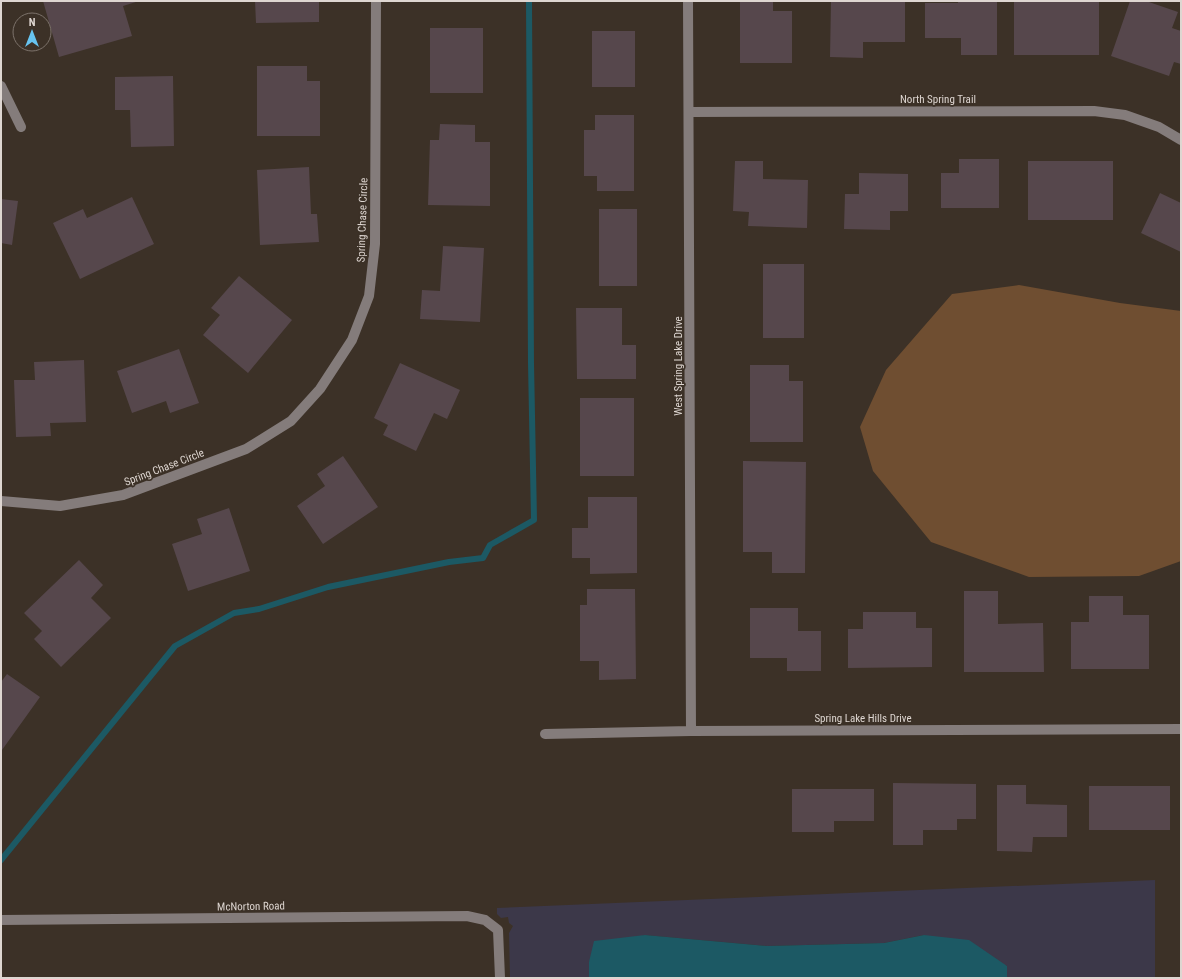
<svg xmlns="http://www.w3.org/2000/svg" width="1182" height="979" font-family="'Roboto Condensed',sans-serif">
<rect width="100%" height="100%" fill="#3c3127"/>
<path fill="#3c3849" d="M1155,880V978H1007V966L924,935L884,943L767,946L644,935L589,962V978H510L509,933L513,926L509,923L508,917L501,918L497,914V908Z"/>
<path fill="#6f4e31" d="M1019,285L1120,303L1181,311V561L1139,576L1029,577L931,542L873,471L860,427L886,370L952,294Z"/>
<path fill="#1c5964" d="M645,935L767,946L884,943L924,935L969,940L1007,966V978H589V962L594,941Z"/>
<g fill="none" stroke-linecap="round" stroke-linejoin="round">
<path stroke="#1c5964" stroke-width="6" d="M1,860L175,646L234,613L259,609L328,587L449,562L483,558L490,545L534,520L531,363L529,1"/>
</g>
<path fill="#56474c" d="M43,1H139L123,6L132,36L59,57Z
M255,1H319V22L256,23Z
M740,1H773V11H792V63H740Z
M831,1H905V42H863V58L830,57Z
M958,1H997V55H961V38H925V3H958Z
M1014,1H1099V55H1014Z
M1130,1H1146L1178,12L1172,28L1181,31V64L1174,62L1169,76L1111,56Z
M430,28H483V93H430Z
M592,31H635V87H592Z
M257,66H307V81H320V136H257Z
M173,76L174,146L131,147L130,110H115V77Z
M595,115H634V191H597V176H584V130H595Z
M440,124L475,125V142H490V206L428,205L430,140H439Z
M959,159H999V208H941V173H959Z
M735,161H763V179L808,180L807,228L748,226L749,212L733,211Z
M1028,161H1113V220H1028Z
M309,167L311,214H317L319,242L260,245L257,170Z
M859,173L908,174V211H890V230L844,229L845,194H859Z
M1160,193L1181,203V252L1141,233Z
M132,197L154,244L80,279L53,223L83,209L87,218Z
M1,199L18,201L12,245L1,243Z
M599,209H637V286H599Z
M443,246L484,248L480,322L420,319L422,290L440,291Z
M763,264H804V338H763Z
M239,276L292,320L248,373L203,335L220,315L211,308Z
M576,308H622V345H636V379H577Z
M179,349L199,403L170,413L166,401L132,413L117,371Z
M84,360L86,422L50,423L51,436L16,437L14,380H35L34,362Z
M400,363L460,390L447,419L434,413L416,451L383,435L388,425L374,418Z
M750,365H789V381H803V442H750Z
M580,398H634V476H580Z
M343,456L378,507L323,544L297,506L325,486L317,474Z
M743,461L806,462L805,573H772V552H743Z
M588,497H637V573L590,574V558H572V528H588Z
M229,508L250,571L188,591L172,544L202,534L197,519Z
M79,560L103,585L91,598L111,618L61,667L34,639L42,631L24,613Z
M587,589H635L636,679L599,680V661H580V605H587Z
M964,591H998V624L1043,623L1044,672H964Z
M1089,596H1123V615H1149V669H1071V622H1089Z
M750,608H798V631H821V671H787V658H750Z
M863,612H916V628H932V667L848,668V629H863Z
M7,674L40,697L2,750L1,749V682Z
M893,783L976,784V819H957V830H923V845H893Z
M997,785H1026V804L1067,805V837H1033L1032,852L997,851Z
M1089,786H1170V830H1089Z
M792,789H874V821H834V832H792Z"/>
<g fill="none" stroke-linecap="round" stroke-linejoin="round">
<path stroke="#847c7b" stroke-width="10" d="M688,1L691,731
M1,86L21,127
M689,112L1094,111L1125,115L1159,127L1181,140
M1,501L60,506L123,495L246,449L291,421L320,389L352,340L369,296L375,244L376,1
M545,734L691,731L1181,729
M1,920L467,916L485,920L498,930L500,978"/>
</g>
<g text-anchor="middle" stroke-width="3.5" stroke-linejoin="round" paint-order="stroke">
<g font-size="11" fill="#ded6d1" stroke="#3c3127">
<text x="938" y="103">North Spring Trail</text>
<text transform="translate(362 220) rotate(-88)" y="4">Spring Chase Circle</text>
<text transform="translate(678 366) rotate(-90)" y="4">West Spring Lake Drive</text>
<text transform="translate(164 467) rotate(-21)" y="4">Spring Chase Circle</text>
<text x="863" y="722">Spring Lake Hills Drive</text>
<text transform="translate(251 906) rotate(-1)" y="4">McNorton Road</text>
</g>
</g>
<rect width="1182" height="979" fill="none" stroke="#ded6d1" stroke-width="4"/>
<g transform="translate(32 32)"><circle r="19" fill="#3c3127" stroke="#7d736b"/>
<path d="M0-3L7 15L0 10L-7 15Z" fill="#67c4f0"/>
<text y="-6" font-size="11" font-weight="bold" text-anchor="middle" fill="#ded6d1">N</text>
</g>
</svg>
